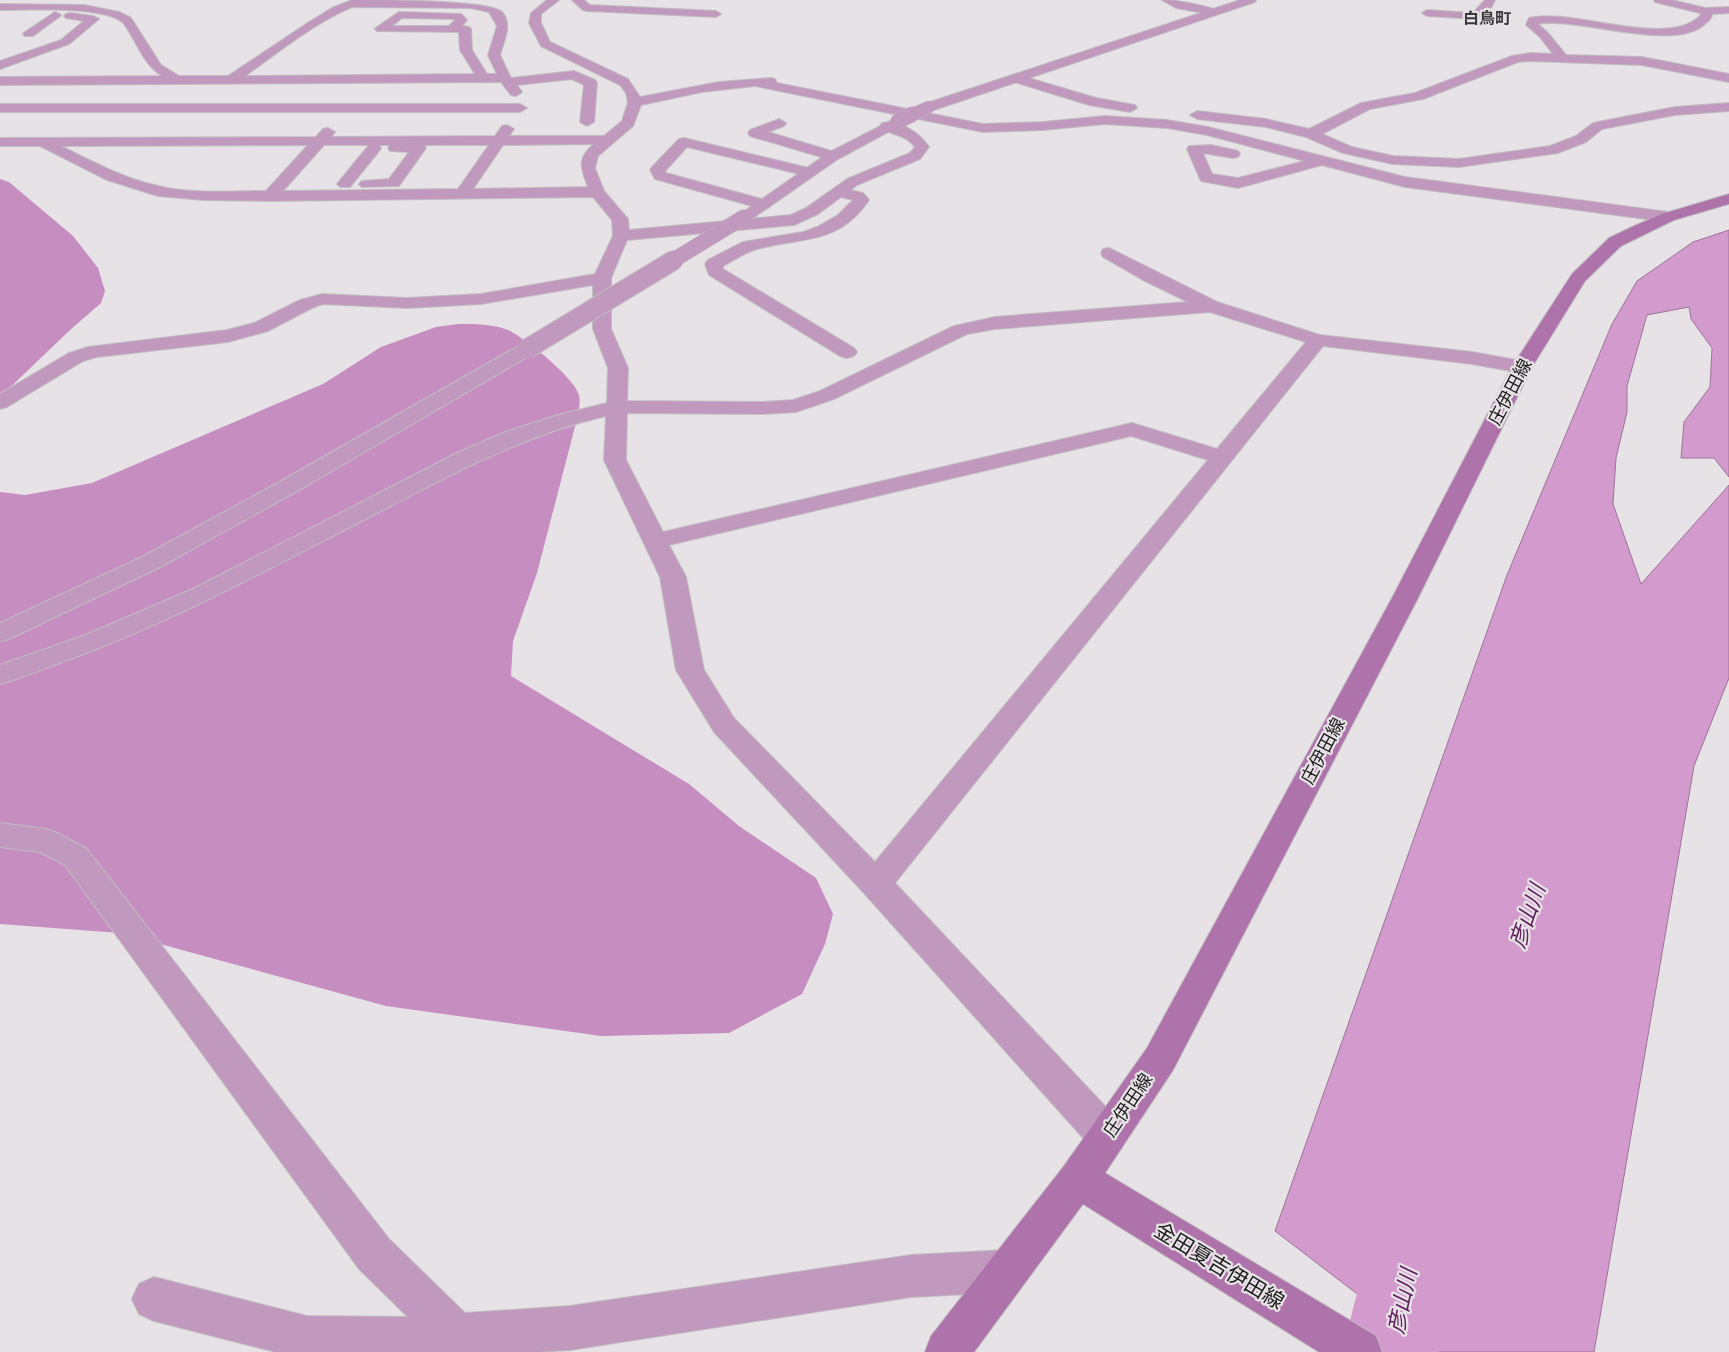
<svg xmlns="http://www.w3.org/2000/svg" width="1729" height="1352" font-family="Karla,'Noto Sans JP',sans-serif">
<rect width="100%" height="100%" fill="#e6e2e5"/>
<path fill="#c68dc1" d="M0,179L9,182L73,236L98,268L105,291L101,303L70,330L0,397Z
M458,324C473,324 494,324 508,330C525,338 574,377 579,395C581,402 578,412 577,419L537,573L513,641L511,676L689,784L739,826L816,878L833,914L825,944L802,994L729,1033L601,1036L386,1006L120,933L0,924V492L25,495L92,483L323,384L381,347L436,327Z"/>
<path fill="#d39ace" stroke="#9c7498" d="M1729,230V477L1714,458H1681L1684,422L1710,387L1712,348L1691,319L1689,307L1647,315L1627,386V412L1616,458L1613,504L1641,584L1729,485V678L1694,766L1594,1352H1433L1275,1231L1507,575L1612,324L1637,281L1693,242Z"/>
<g fill="none" stroke-linecap="round" stroke-linejoin="round">
<path fill="#d39ace" fill-rule="evenodd" d="M1416,1202L1448,1215L1461,1246L1447,1304L1439,1352H1343C1353,1305 1365,1259 1384,1215Z"/>
<defs>
<path id="minor" d="M352,0C373,0 490,0 502,12C513,25 504,40 500,55L511,78L574,71L595,80L597,83L594,122L587,126L580,122L584,85L572,79L517,85L522,92L516,96L511,95L501,82L0,85V77L162,76C143,64 137,42 124,24C109,5 24,10 0,10V4L84,5L119,12L131,18L161,65L179,76H228L309,22L332,8ZM352,7L471,8L489,12L497,26L488,55L497,74H487L472,50L471,29L469,27L462,26L467,20L461,14L399,12L377,27L375,29L377,31L459,32L460,50L475,74L245,76C279,52 314,23 352,7ZM402,18L454,19L455,20L449,26H392Z
M547,0H559L541,14V23L550,42L628,79L640,97L719,82L771,78L775,79L777,83L983,124L1043,122L1105,116L1167,120L1208,127L1405,177L1668,212L1674,214L1676,217L1674,220L1668,222L1405,187L1322,165L1238,188L1201,181L1187,149L1189,146L1211,145L1238,151L1240,154L1238,157L1233,158L1203,153L1212,174L1238,178L1305,161L1207,135L1167,128L1105,124L1043,130L983,132L755,86L702,92L641,105L633,126L598,156L595,168L604,191L628,219L629,230L791,215L806,208L847,179L910,153L915,147C905,133 888,136 880,126L882,123C899,119 920,133 929,147L920,159L857,185L851,190L863,193L869,200C837,247 800,236 754,250C744,253 733,261 723,266V269L854,348L857,352L854,356L847,358L840,356L709,275L705,264L708,260L743,242L803,232L817,227L838,215L853,200L841,197L818,214L794,225L627,240L611,278V329L628,368L627,401L762,402L793,400L820,391L954,326L995,317L1188,302L1143,280L1103,257L1101,253L1103,249L1109,248L1217,302L1320,335L1472,352L1522,361L1529,363L1532,367L1529,371L1522,373L1472,364L1323,346L895,883L1121,1123L1126,1136L1121,1149L1107,1154L1093,1149L864,893L714,732L676,670L660,577L604,460L606,416C525,435 454,473 381,511C278,564 177,620 68,660C45,668 23,678 0,684V665L88,634L193,589L457,453L503,433L558,415L607,403L608,368L593,329V285L481,304L407,308L323,304L312,308L268,331L228,342L97,357L83,361L7,407L0,409V394L69,353L88,347L227,330L254,323L300,300L322,294L407,298L481,294L595,274L613,236L612,220L593,197L270,201L203,200L158,196L107,180L40,146H0V138L316,137L323,129L328,128L335,132L331,137L495,136L502,126L507,125L514,129L509,136H604L622,121L628,102L626,93L620,85L541,46L529,23L531,13ZM594,144C576,159 581,168 588,187L473,189L503,145ZM308,145L266,191C233,191 189,194 158,186C123,178 93,162 61,146ZM324,145H369L337,184L340,187H350L379,151L381,148L379,145H390L388,148L390,151L409,152L389,179L362,181L359,184L362,187L399,186L426,148L424,145H489L458,189L283,191ZM1210,312L1306,342L1217,449L1132,423L663,532L626,460L627,413L762,414L796,412L834,399L967,334L995,329ZM1131,436L1208,460L875,862L734,718L704,670L686,577L669,545Z
M572,0H584L590,5L716,11L721,14L716,17L587,11L583,10Z
M1162,0C1180,0 1200,5 1218,10L1219,12L1214,15L1176,8Z
M1485,0H1495C1492,8 1484,17 1476,19L1427,16L1422,13L1427,10L1473,13Z
M1654,0H1672L1705,8L1729,7V13L1712,14C1712,18 1710,20 1706,23C1676,54 1576,16 1538,24L1548,33L1566,55L1642,57L1729,74V82L1642,65L1530,61L1518,62L1423,99L1370,109L1322,134L1352,147L1393,156L1459,159L1550,146L1576,136L1593,123L1598,122L1675,107L1729,103V111L1675,115L1602,129L1586,142L1558,153L1459,167L1393,164L1343,153L1306,137L1266,127L1197,119L1190,115L1197,111L1266,119L1309,129L1361,103L1415,93L1512,56L1530,53L1553,54L1540,37L1526,25L1529,18C1573,7 1667,50 1701,15L1700,13L1655,2Z
M55,12L61,15L59,17L33,36H25L23,34L25,32Z
M70,13L93,16L99,19L69,44L0,69V61L61,40L84,21L66,18L64,16L66,14Z
M1015,74L1096,98L1135,105L1137,108L1130,112L1089,105L1011,81L1009,78Z
M0,104H520L527,108L520,112H0Z
M779,119L786,123L784,126L768,132L838,153L840,156L838,159H828L750,136L748,133L750,130Z
M684,138L813,169L815,172L813,175L808,176L687,147L665,171L666,173L769,201L771,204L769,207L763,209L655,179L650,170L652,167L679,139Z
M0,823L46,829L57,833L87,849L389,1239L465,1313L570,1306L911,1255L1007,1250L1022,1256L1028,1271L1022,1286L1007,1292L911,1297L570,1350L536,1352H276L154,1321L139,1314L132,1299L139,1284L154,1277L307,1316L408,1317L359,1269L65,865L40,852L0,847Z"/>
<path id="tertiary" d="M1240,0H1256L1255,2L934,110H924L922,107L924,104Z
M898,117L905,121L903,124L838,159L750,220H738L736,217L828,153Z
M527,343L534,345L537,349L534,353L301,489L160,567L9,639L0,641V623L142,557L285,479L520,345Z"/>
<path id="secondary" d="M1729,194V204L1674,220L1621,246L1585,281L1532,367L1418,598L1173,1070L1105,1173L1376,1336L1382,1352H1319L1083,1204L974,1352H925L931,1336L1064,1166L1147,1048L1392,598L1512,367L1572,274L1609,238L1634,226L1662,214Z"/>
</defs>
<use href="#minor" stroke="#c1bec1" stroke-width="2"/>
<use href="#tertiary" stroke="#c1bec1" stroke-width="2"/>
<use href="#secondary" stroke="#c1bec1" stroke-width="2"/>
<use href="#minor" fill="#c299be" fill-rule="evenodd"/>
<use href="#tertiary" fill="#c299be" fill-rule="evenodd"/>
<use href="#secondary" fill="#af73ab" fill-rule="evenodd"/>
<defs>
<path id="tertiary-bridge-far2" d="M911,115L929,107"/>
<path id="tertiary-bridge-far1" d="M898,121L913,114
M672,261L744,217"/>
<path id="tertiary-bridge" d="M527,349L674,260"/>
</defs>
<use href="#tertiary-bridge-far2" stroke="#c1bec1" stroke-width="13" stroke-linecap="butt"/>
<use href="#tertiary-bridge-far1" stroke="#c1bec1" stroke-width="16" stroke-linecap="butt"/>
<use href="#tertiary-bridge" stroke="#c1bec1" stroke-width="21" stroke-linecap="butt"/>
<use href="#tertiary-bridge-far2" stroke="#c299be" stroke-width="12"/>
<use href="#tertiary-bridge-far1" stroke="#c299be" stroke-width="15"/>
<use href="#tertiary-bridge" stroke="#c299be" stroke-width="19"/>
</g>
<g text-anchor="middle" stroke-width="4.5" stroke-linejoin="round" paint-order="stroke">
<g font-size="16" font-weight="bold" fill="#3a373a" stroke="#e6e2e5">
<text x="1487" y="24">白鳥町</text>
</g>
<g font-size="18" fill="#1b1a1b" stroke="#e6e2e5">
<text transform="translate(1510 392) rotate(-62)" y="6">庄伊田線</text>
<text transform="translate(1323 751) rotate(-62)" y="6">庄伊田線</text>
<text transform="translate(1128 1105) rotate(-56)" y="6">庄伊田線</text>
</g>
<g font-size="21" fill="#1b1a1b" stroke="#e6e2e5">
<text transform="translate(1219 1266) rotate(31)" y="7">金田夏吉伊田線</text>
</g>
<g font-size="22" font-style="italic" fill="#601e5e" stroke="#e6e2e5">
<text transform="translate(1527 916) rotate(-71)" y="8">彦山川</text>
<text transform="translate(1402 1301) rotate(-78)" y="8">彦山川</text>
</g>
</g>
</svg>
